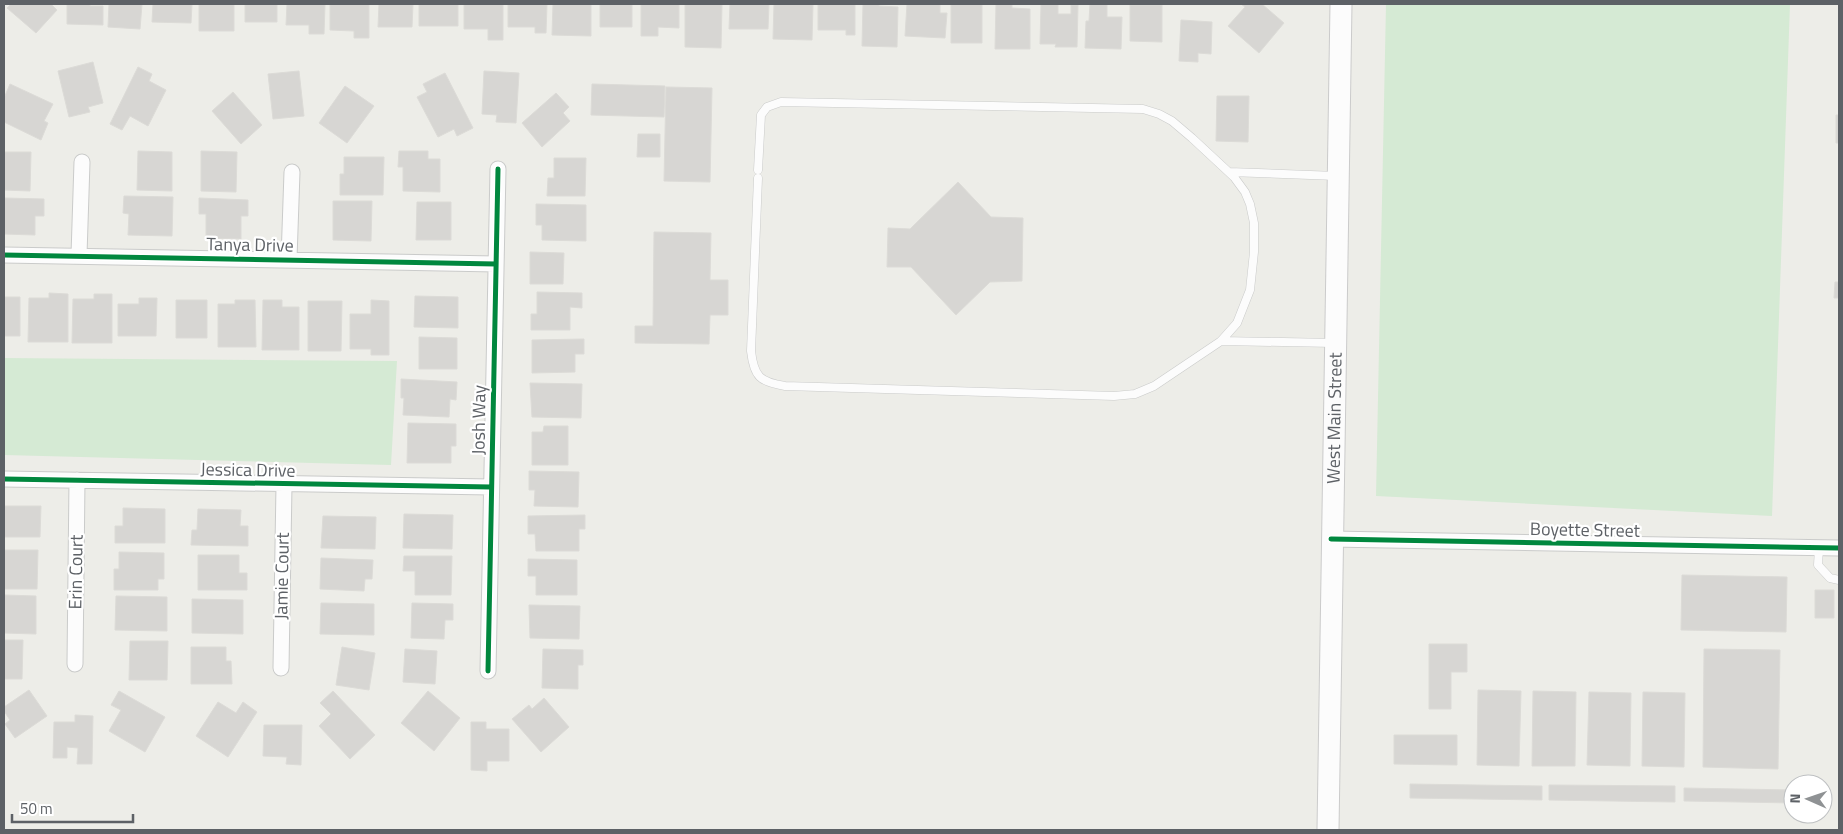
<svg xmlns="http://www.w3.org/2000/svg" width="1843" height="834" font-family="'Titillium Web',sans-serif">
<rect width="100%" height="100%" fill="#edede8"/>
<path fill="#d5ead4" d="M1386,4H1790L1772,516L1376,496Z
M4,358L397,361L391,465L4,455Z"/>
<path fill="#d7d6d3" stroke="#dcdbd7" d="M11,4H51L57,10L36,33L7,8Z
M67,4H90V6H103V25L67,24Z
M109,4H142L140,29L108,27Z
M153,4H192L191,23L152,22Z
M199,4H234V31H199Z
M245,4H277V22H245Z
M287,4H325L324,34H309V25H286Z
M330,4H369V38H354V31L330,30Z
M379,4H413L412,27H378Z
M419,4H458V26H419Z
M464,4H503V40H488V29H464Z
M508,4H547L546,33H535V27H508Z
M553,4H591V36L552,35Z
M600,4H632V27H600Z
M641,4H679V28L658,27V36H641Z
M685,4H722L721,48L685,47Z
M730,4H769L768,29H729Z
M774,4H813L812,40L773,39Z
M818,4H855V35H846V30H818Z
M863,4H879V6L898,7L897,47L862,46Z
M907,4H940V13H947L945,38L905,36Z
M951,4H982V43H951Z
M996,4H1012V8L1030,9V49H995Z
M1041,4H1058V14H1071V5H1078L1077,47H1055L1056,44H1040Z
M1090,4H1107V17H1122L1121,49L1085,48L1086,21H1089Z
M1241,4H1262L1284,23L1259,53L1228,26L1245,7Z
M1130,5H1162V42L1130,41Z
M1181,20L1212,22L1211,54L1198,53V62L1179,61Z
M93,62L103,103L88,107L90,112L69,117L58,71Z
M138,67L152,74L149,81L166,90L148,126L130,116L122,130L110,124Z
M299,71L304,116L273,119L268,74Z
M484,71L519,73L516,123L496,122L497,115L482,114Z
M445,73L473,128L457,136L454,129L438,137L417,97L427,92L423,84Z
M10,84L53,104L44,121L48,123L41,140L4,122V98Z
M592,84L665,86L664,117L591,115Z
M345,86L374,106L347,143L319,123Z
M666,87L712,88L710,182L664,181Z
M233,92L262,125L241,144L212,111Z
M556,93L569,107L563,113L570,121L542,147L522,123Z
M1217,96H1249L1248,142L1216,141Z
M1836,115H1839V143H1836Z
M638,134H660V157H637Z
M138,151L172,152V191L137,190Z
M201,151L237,152L236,192L201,191Z
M399,151H428V159H440V192L403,191V167H398Z
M4,152H31L30,191L4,190Z
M344,157H384L383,195H340V174H344Z
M554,158H586L585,196H547L548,178H554Z
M958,182L991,217L1023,218L1022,281L990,282L956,315L911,267H887L888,228L910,229Z
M124,196L173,197L172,236L128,235L129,214L123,213Z
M4,198L44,199V216H35V235L4,234Z
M199,198L248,200V216H241V239L206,238V214H199Z
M333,201H372L371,241L333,240Z
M417,202H451V240H416Z
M536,204L586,205V241L542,240V225H536Z
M654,232L711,233L710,280H728V315H710L709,344L635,343V326H653Z
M530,252L564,253L563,284H530Z
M1835,282H1839V298H1834Z
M537,292L582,293V308L570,307V330H531V314H537Z
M49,293L68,294V342H28L29,298H49Z
M94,294H112V343H72L73,299H94Z
M415,296L458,297V328L414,327Z
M4,297H20V336H4Z
M139,298H157L156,336H118V304H139Z
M176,300H207V338H176Z
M235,300H255L256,347H218V304H235Z
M263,300H282V307H299V350H262Z
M371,300L389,301V355H371V349H350V314H371Z
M308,301H342L341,351H308Z
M419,337L457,338V369H419Z
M584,339V354H575V372L532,373V340Z
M401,379L457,382L456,400L450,399L449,417L403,415L404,398H401Z
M530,383L582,384L581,418L532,417Z
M408,423L456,424V446H451V463H407Z
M544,426H568V465H532V432H543Z
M529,471L579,472L578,507L534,506L535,490H529Z
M4,506H41L40,537H4Z
M123,508L165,509V543H115V526H123Z
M198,509L241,510L240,526H248V546L191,545L192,530H197Z
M404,514L453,515L452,549L403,548Z
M585,515V529H579V551H536L535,534H528V516Z
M323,516L376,517L375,549L321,548Z
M4,550H38L37,589H4Z
M119,552L164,553V579H158V590H114V569H119Z
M198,555H239V573H247V590H198Z
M404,556H452L451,595H415V571H403Z
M321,558L373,560L372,579H365L364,591L320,589Z
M528,559L577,560V595H536V576H528Z
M1682,575L1787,577L1786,632L1681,630Z
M1815,590H1834V618H1815Z
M4,595L36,596V634L4,633Z
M116,596L167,597V631L115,630Z
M192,599L243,600V634L192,633Z
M321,603L374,604V635L320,634Z
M412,603L453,604V620H445L444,639L411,638Z
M529,605L580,606L579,639L530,638Z
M4,640H23L22,679H4Z
M130,641H168L167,680H129Z
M1429,644H1467V672H1451V709H1429Z
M191,647H226V661H231L232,684H191Z
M342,647L375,653L369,690L336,685Z
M405,649L437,651L435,684L403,682Z
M543,649L583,650V665H578V689L542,688Z
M1704,649L1780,650L1778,769L1703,767Z
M29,690L47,716L15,738L5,724L10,720L4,711V707Z
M1478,690L1521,691L1519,766L1477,765Z
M119,691L165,717L145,752L109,731L121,710L111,705Z
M333,691L375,735L350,759L319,726L331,714L320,703Z
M428,691L460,718L434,751L401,723Z
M1533,691L1576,692L1575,766H1532Z
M1589,692L1631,693L1630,766L1587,765Z
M1643,692L1685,693L1684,767L1642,766Z
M544,698L569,727L541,752L512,719L529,705L532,709Z
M218,702L236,713L243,702L257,712L228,757L196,736Z
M75,715L93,716L92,764H77L78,748L67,747V758H53L54,722H75Z
M471,722H486V729H509V761H487V771L471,770Z
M264,725H302L301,765L286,764L287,757L263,756Z
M1394,735H1457V765L1394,764Z
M1410,784L1542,786V800L1410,798Z
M1549,785L1675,786V802L1549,800Z
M1684,788L1793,790V803L1684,801Z"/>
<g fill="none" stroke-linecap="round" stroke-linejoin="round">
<defs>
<path id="service" d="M1229,172L1337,176
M758,178L751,351C754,377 760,382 785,386L1114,396L1135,394L1154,386L1221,341L1237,323L1250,290L1254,252V223L1250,204L1245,192L1234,177L1192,138L1172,121L1159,114L1143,109L781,102L767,107L761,115L758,170
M1221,341L1334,343
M1819,548L1818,565L1830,578L1839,580"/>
<path id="minor" d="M4,255L496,264
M79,255L82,162
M289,259L292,172
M4,479L491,487
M1331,539L1839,548
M75,664L77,480
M281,668L284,485
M488,671L498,169"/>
<g id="secondary">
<path id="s1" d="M1328,830L1341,4"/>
</g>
</defs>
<use href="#service" stroke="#cacbca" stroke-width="9"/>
<use href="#minor" stroke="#cacbca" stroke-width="17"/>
<use href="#secondary" stroke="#cbcbcb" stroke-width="23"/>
<use href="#service" stroke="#fcfcfc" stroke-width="8"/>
<use href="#minor" stroke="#fcfcfc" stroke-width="15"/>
<use href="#secondary" stroke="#fcfcfc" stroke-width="21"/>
<defs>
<path id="cycleway" d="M4,255L496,264
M4,479L491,487
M1331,539L1839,548
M488,671L498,169"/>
</defs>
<use href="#cycleway" stroke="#fff" stroke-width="8"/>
<use href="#cycleway" stroke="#00873e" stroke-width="5"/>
</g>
<g text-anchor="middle" stroke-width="4.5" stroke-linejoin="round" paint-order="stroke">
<g font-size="18" fill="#5d6166" stroke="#fff">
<text transform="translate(250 245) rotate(1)" y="6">Tanya Drive</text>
<text dy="6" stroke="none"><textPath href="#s1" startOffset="412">West Main Street</textPath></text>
<text transform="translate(479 420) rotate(-89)" y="6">Josh Way</text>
<text transform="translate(248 470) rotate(1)" y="6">Jessica Drive</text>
<text transform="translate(1585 530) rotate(1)" y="6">Boyette Street</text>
<text transform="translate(76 572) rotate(-89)" y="6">Erin Court</text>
<text transform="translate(282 576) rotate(-89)" y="6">Jamie Court</text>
</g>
</g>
<rect width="1843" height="834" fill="none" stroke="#5d6166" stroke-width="10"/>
<g transform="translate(1808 799) rotate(272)"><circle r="24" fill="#ffffff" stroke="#bec0c2"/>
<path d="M0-4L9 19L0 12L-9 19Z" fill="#8f9294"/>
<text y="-8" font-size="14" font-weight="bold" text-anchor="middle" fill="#5d6166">N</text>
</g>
<path d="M12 814v8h121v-8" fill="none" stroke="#5d6166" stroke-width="2.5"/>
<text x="20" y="814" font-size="15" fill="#5d6166" stroke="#ffffff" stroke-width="4" paint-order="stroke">50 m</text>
</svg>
